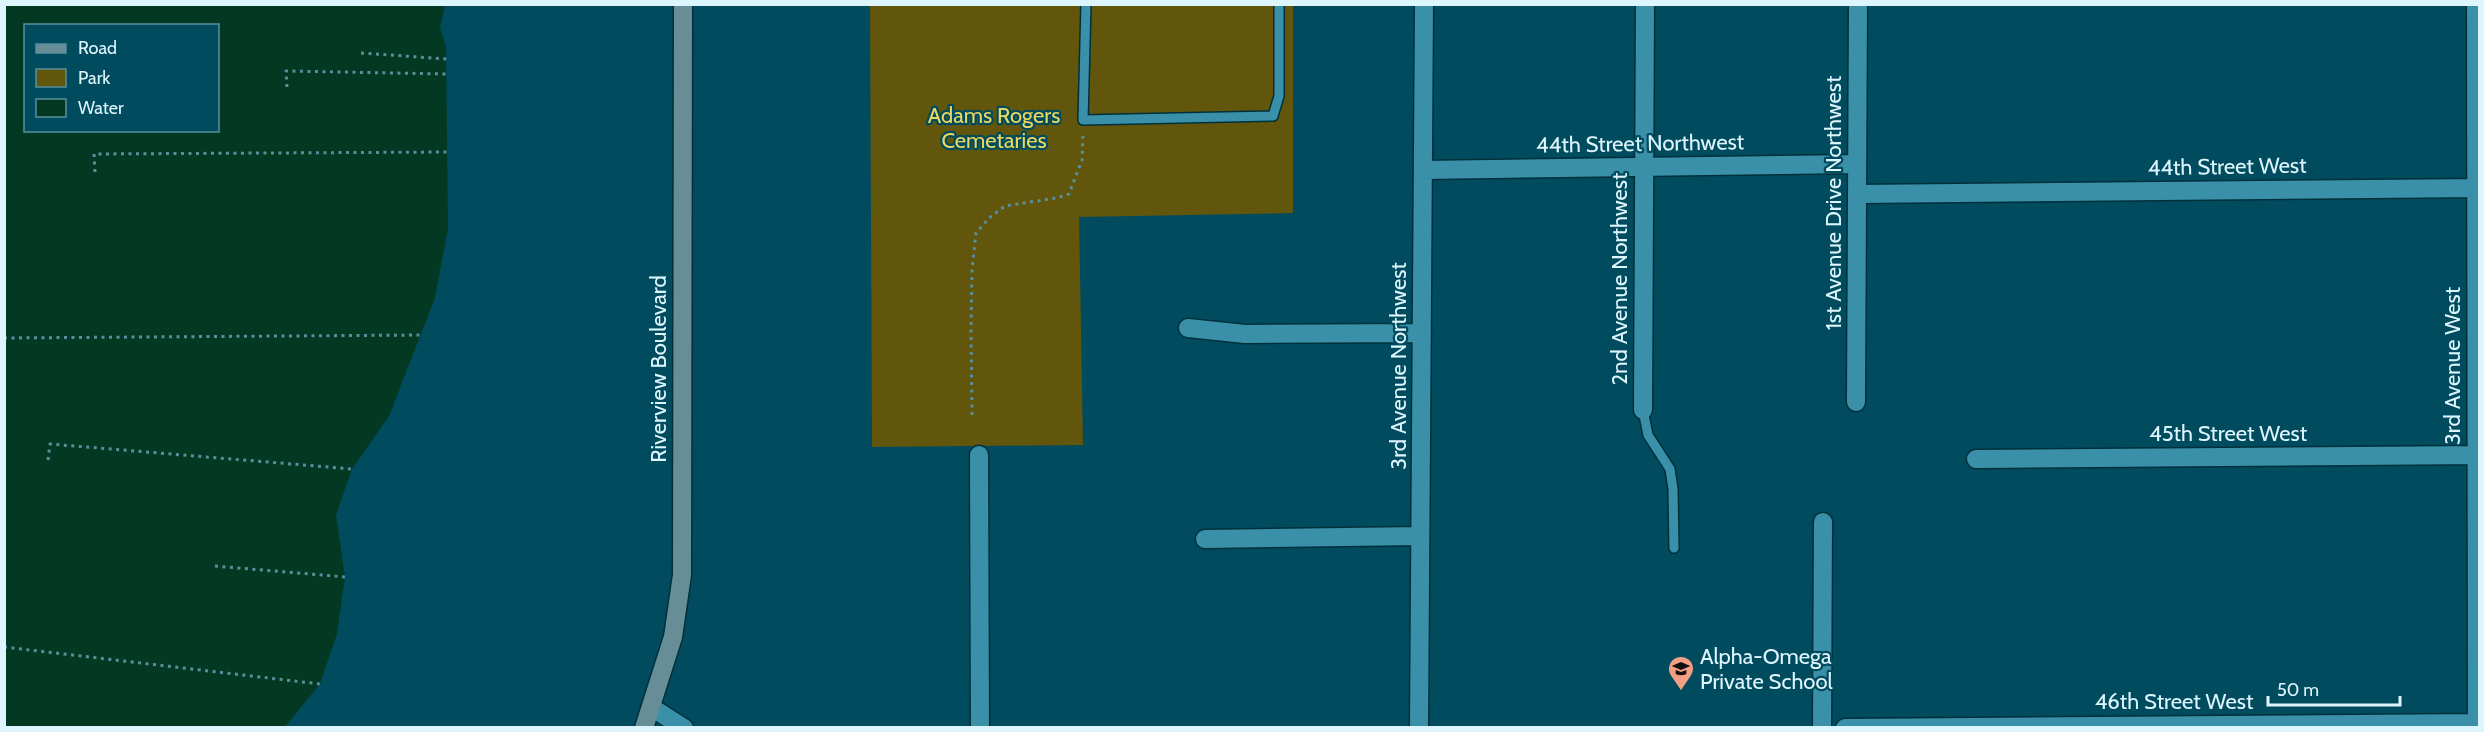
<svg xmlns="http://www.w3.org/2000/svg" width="2484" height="732" font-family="Cabin,sans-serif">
<rect width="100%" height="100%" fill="#004c5e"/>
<path fill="#61560c" d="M870,5H1293V213L1079,217L1083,445L872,447Z"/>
<path fill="#033923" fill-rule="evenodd" d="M4,5H445L440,27L446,47L448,228L435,298L389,416L352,469L336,515L345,577L337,634L320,684L285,727H5ZM26,26H218V130H26Z"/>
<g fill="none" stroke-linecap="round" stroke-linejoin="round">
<defs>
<path id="lane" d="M1086,4L1083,120L1273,116L1279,96V4
M1643,410L1648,435L1670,469L1673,489L1674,548"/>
<path id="street" d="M2476,4L2477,728
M1423,170L1857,164
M1857,194L2480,188
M1188,328L1245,334L1422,333
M1856,402L1858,4
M1643,410L1645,4
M979,455L980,728
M1976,459L2480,455
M1205,539L1420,536
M651,707L684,728
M1419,728L1424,4
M1822,728L1823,522
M1845,728L2480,723"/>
<path id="secondary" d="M644,728L673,637L682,575L683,4"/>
</defs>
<use href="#lane" stroke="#00303c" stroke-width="12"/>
<use href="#street" stroke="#00303c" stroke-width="21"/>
<use href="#secondary" stroke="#00303c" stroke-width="21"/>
<path stroke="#588f9d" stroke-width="3" stroke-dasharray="3 4.5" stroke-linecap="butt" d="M361,53L447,59
M287,87L286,71L447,74
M95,172L94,154L447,152
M4,338L422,335
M972,415L971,330L972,269L976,233L989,218L1005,206L1056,198L1069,194L1082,160L1083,133
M48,460L50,444L352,469
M215,566L345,577
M4,647L320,684"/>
<use href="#lane" stroke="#3990a8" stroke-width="9"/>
<use href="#street" stroke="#3990a8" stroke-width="18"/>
<use href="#secondary" stroke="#678d96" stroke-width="18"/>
</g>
<defs>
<symbol id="school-pin" viewBox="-11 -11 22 30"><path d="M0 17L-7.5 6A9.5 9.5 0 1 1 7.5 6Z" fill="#f39f83" stroke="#004c5e"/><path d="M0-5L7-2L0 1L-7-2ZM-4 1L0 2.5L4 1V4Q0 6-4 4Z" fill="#111"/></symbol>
</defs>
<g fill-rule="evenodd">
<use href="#school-pin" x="1666" y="654" width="30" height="40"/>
</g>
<g text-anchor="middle" stroke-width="4.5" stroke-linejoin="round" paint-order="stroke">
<g font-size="22" fill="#ebd65f" stroke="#004c5e">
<text x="994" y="123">Adams Rogers<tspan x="994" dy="25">Cemetaries</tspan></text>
</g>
<g font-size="22" fill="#ddf5fd" stroke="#004c5e">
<text transform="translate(1640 143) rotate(-1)" y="8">44th Street Northwest</text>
<text transform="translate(2227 166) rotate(-1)" y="8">44th Street West</text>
<text transform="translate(1833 203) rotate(-90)" y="8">1st Avenue Drive Northwest</text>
<text transform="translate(1619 279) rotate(-90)" y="8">2nd Avenue Northwest</text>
<text transform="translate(1398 366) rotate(-90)" y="8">3rd Avenue Northwest</text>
<text transform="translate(2452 366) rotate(-90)" y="8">3rd Avenue West</text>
<text transform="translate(658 369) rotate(-90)" y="8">Riverview Boulevard</text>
<text x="2228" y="441">45th Street West</text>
<text x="2174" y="709">46th Street West</text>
</g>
<g font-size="22" fill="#ddf5fd" stroke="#004c5e" text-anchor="start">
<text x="1700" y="664">Alpha-Omega<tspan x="1700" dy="25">Private School</tspan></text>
</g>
</g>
<rect width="2484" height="732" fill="none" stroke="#ddf5fd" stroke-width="12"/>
<rect x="24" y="24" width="195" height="108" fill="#004c5e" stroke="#58909e" stroke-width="1.5"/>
<rect x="36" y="44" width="30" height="9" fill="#678d96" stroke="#58909e" stroke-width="1.5"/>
<text x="78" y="54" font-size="18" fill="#ddf5fd">Road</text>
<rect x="36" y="69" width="30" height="18" fill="#61560c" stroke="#58909e" stroke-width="1.5"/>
<text x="78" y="84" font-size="18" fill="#ddf5fd">Park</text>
<rect x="36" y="99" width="30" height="18" fill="#033923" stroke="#58909e" stroke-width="1.5"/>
<text x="78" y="114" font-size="18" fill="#ddf5fd">Water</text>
<path d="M2268 696v9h132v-9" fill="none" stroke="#ddf5fd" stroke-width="3"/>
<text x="2277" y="696" font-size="18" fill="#ddf5fd" stroke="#004c5e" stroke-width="4.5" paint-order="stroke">50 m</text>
</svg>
